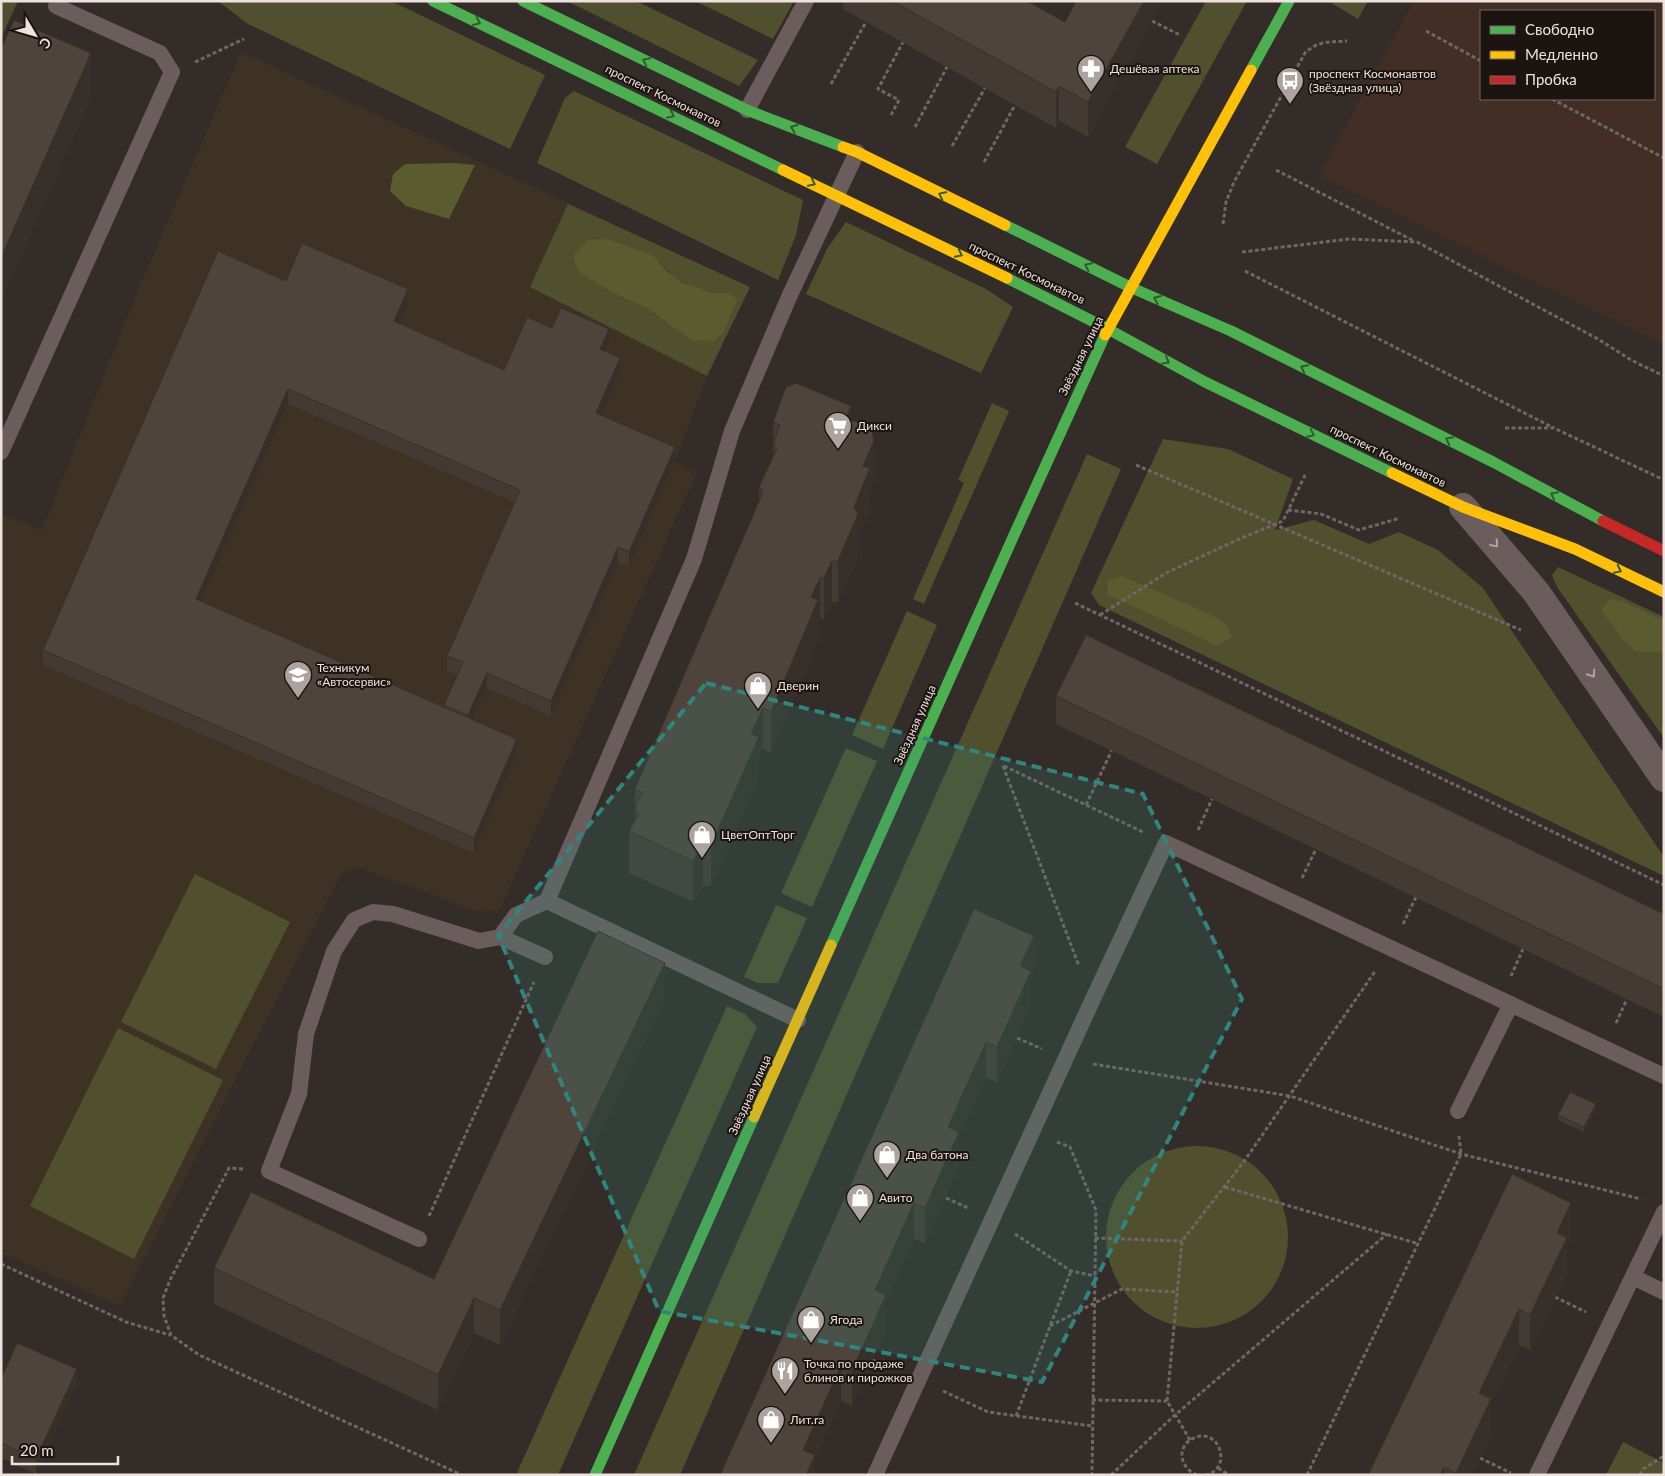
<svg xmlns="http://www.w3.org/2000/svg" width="1665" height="1476" font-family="Lato,sans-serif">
<rect width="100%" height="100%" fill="#342c28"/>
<path fill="#422e24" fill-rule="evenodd" d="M1414,1H1664V345L1319,175ZM1481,11H1654V99H1481Z"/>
<path fill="#3e3225" d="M241,52L750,287L707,376L675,462L697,472L500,909L478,912L360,868L341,874L141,1264L120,1306L1,1253V518L3,514L42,530L136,295Z"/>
<path fill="#51502e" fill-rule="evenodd" d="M1,1H18L1,38Z
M218,1H391L545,75L510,149L248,24Z
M567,1H636L758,60L739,86Z
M695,1H794L773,39Z
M1206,1H1247L1157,164L1125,147Z
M1328,1H1368L1358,19Z
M574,91L803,200L796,235L778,280L537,163L565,98Z
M568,204L750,287L707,376L530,287ZM654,256C678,284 692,291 730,293L691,340L648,309L590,279L582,273L575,264Z
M846,222L986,289L1013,307L981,373L806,294L827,249Z
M992,403L1009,411L924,604L913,599L964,483L958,480Z
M1163,439L1228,449L1293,479L1275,530L1314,520L1369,544L1399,532L1438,550L1483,588L1664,857V876L1099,605L1091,593Z
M1087,454L1121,469L680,1475H634Z
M1558,567L1664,617V738L1557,587L1552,575Z
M907,611L937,625L883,749L852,735Z
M846,748L877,761L812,907L781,893Z
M195,874L290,922L216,1069L121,1022Z
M776,905L807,918L778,983H758L744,977Z
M727,1006L745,1014L757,1027L558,1475H516Z
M118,1028L223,1080L134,1259L30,1206Z
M1106 1237a91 91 0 1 1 182 0a91 91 0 1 1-182 0Z
M1623,1442L1664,1463V1475H1606Z"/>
<path fill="#5a5b2e" d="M454,163L475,165L449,219L406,206L390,191L393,174L405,164Z
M608,239L654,256L667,271L683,283L711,292L730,293L737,300L723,334L713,341L691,340L648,309L608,290L590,279L581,273L575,264L574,255L588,240Z
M1122,576L1218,618L1227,625L1232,637L1216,645L1107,594L1108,581Z
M1612,599L1624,602L1664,621V655L1662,653L1635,651L1624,641L1601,610L1606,603Z"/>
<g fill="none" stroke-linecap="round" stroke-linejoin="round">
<path stroke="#706664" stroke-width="3" stroke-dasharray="4 2.5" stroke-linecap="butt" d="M1152,21L1180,35
M1426,31L1481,61
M195,62L244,39
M831,84L866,22
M1552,99L1664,158
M891,115L899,100L878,89L903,42
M915,127L947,67
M952,146L985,88
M984,162L1015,105
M1276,170L1414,241
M1223,224L1226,202L1234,182L1305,53C1317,41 1330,42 1347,41
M1242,252L1349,239L1417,242L1598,339L1631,360L1664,376
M1245,271L1554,428
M1505,428H1554L1664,480
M1136,465L1521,630
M1288,510L1321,514L1359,530L1400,518
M1075,603L1664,885
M1100,615L1166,573L1237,540L1283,521L1306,473
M1003,766L1079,966
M1004,766L1143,832
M1086,805L1112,750
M1198,830L1212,799
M1302,878L1316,849
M1403,924L1416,897
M1511,976L1523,949
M1616,1023L1627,999
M1017,1038L1042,1049
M1093,1064L1290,1096L1461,1154L1641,1199
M1057,1142L1070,1147L1096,1210L1092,1475
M243,1169L229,1168L171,1278L163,1298L164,1316L171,1335L199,1355L462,1475
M1225,1187L1419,1244
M946,1198L968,1208
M429,1216L534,982
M1015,1234L1071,1271L1095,1276
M1095,1238L1182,1241
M1,1264L126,1322L170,1335
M1555,1297L1586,1312
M1050,1326L1122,1289L1178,1292
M872,1360L894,1369
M943,1391L988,1412L1092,1426
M1092,1400L1167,1401
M1016,1416L1071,1271
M1190,1440L1167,1401L1182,1241L1245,1160L1376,970
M1480,1458L1511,1473
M1218,1468L1229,1475
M1111,1475L1175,1415L1387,1234
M1197,1475C1186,1471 1178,1458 1184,1447C1186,1442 1191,1439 1196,1437C1221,1429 1232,1469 1206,1475
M1307,1475L1461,1154L1459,1136
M1640,1475L1643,1469L1664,1456"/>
<path stroke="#6b5d5d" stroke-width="16" d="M747,110L806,1
M1,452L172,72L160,53L56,6
M547,901L798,1020
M500,937L516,915L547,901L694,559L732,431L789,297L857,152
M1458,1111L1511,1004
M419,1239L269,1171L299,1094L306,1034L334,951L354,920L373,912L393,914L479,941L500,937L545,957
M1633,1277L1664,1292
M875,1475L1092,1001L1166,843L1664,1076
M1537,1475L1664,1212"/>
<path stroke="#6b5d5d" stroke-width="28" d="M1463,507L1536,592L1664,778"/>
<path stroke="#4caf50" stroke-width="11" d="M433,1L783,170
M523,1L747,110L843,147
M1251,70L1289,1
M1005,225L1132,288L1231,331L1493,462L1603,521
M1007,278L1108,329L1205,382L1392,473
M831,945L1014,535L1105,335
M595,1475L754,1117"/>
<path stroke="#ffc107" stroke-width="11" d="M843,147L857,152L1005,225
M783,170L1007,278
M1105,335L1251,70
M1392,473L1463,507L1575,549L1664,592
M754,1117L831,945"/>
<path stroke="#c62828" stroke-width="11" d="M1603,521L1664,551"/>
</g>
<path fill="#443a34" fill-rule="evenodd" d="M843,1H1027L1065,22L1076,1H1163L1088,137L1059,121L1056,128L843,9Z
M286,281L408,304L399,324L504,370L552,328L609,344L606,351L620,373L602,415L675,462L629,567L618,563L551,716L487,688L473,720L517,754L474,853L43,665V650ZM288,404L514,502L447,656V671L457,675L444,705V708L201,601Z
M851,421L874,482L870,490V510L858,539V556L838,602H832L824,619H820L818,621V641L771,753L763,749L759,758V779L711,886H703L693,902L629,873V831L635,822V789L759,501V487L773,457V422Z
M1056,696L1664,914V1017L1056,724Z
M974,909L1034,971L1031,978V1006L997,1082L986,1078L959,1137V1167L925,1243L914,1239L886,1302V1330L852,1406L841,1401L815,1459V1475H720Z
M665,998L500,1345L474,1333L438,1410L214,1304V1268L434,1279Z
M1596,1109L1584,1132L1558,1120V1115Z
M1571,1238L1567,1248V1273L1530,1350L1519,1345L1491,1403V1434L1472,1475H1368Z
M1,1379L77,1384L36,1474L1,1458Z"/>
<path fill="#37302a" d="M1144,1H1163L1088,137V102Z
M91,53V98L1,302V258Z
M1059,86V121L1056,128V92Z
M408,289V304L394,336V321Z
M609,329V344L600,364V349Z
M620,358V373L596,428V413Z
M288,389V404L196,614V599Z
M851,406V447L846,419Z
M874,441V482L870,490V510L858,539V556L838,602V561L854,507L863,466Z
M675,447V462L629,567V552Z
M618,547V563L551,716V701Z
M832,561V602L824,619V578Z
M820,578V619L818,621V641L771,753V712L811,597Z
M487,673V688L468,731V715Z
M763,708V749L759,758V779L711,886V845L751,734Z
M517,739V754L474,853V838Z
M703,844V886L693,902V861Z
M1034,936V971L1031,978V1006L997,1082V1047L1020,966Z
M665,963V998L500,1345V1310Z
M986,1042V1078L959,1137V1167L925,1243V1208L948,1127Z
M1596,1104V1109L1584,1132V1127Z
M914,1203V1239L886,1302V1330L852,1406V1371L875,1290Z
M1571,1203V1238L1567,1248V1273L1530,1350V1315L1557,1233Z
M474,1298V1333L438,1410V1375Z
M1519,1309V1345L1491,1403V1434L1472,1475H1456L1479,1393Z
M841,1366V1401L815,1459V1475H803V1450Z
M77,1369V1384L36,1474V1459Z
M1444,1467V1475H1440Z"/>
<path fill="#4f443c" stroke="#37302a" d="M892,1H1027L1065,22L1076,1H1144L1088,102L1059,86L1056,92Z
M14,20L91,53L1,258V49Z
M302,243L408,289L394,321L504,370L527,317L552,328L561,308L609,329L600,349L620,358L596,413L675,447L629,552L618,547L551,701L487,673L468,715L444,705L463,662L447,656L520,490L288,389L196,599L517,739L474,838L43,650L218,251L286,281Z
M796,383L851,406L846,419L871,426L874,441L863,466L870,468L854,507L858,514L838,561H832L824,578H820L811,597L818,600L771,712L763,708L751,734L759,737L711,845L703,844L693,861L629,831L639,814L635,809L642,792L635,789L763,492L759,487L777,448L773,444L780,425L773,422L786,387Z
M1086,635L1664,914V989L1056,696Z
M974,909L1034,936L1020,966L1031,971L997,1047L986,1042L948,1127L959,1132L925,1208L914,1203L875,1290L886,1295L852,1371L841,1366L803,1450L815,1455L806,1475H720Z
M598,931L665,963L500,1310L474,1298L438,1375L214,1268L251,1192L434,1279Z
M1570,1092L1596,1104L1584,1127L1558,1115Z
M1512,1174L1571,1203L1557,1233L1567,1238L1530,1315L1519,1309L1479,1393L1491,1399L1456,1473L1444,1467L1440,1475H1368Z
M17,1343L77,1369L36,1459L1,1443V1379Z"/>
<defs><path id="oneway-chevron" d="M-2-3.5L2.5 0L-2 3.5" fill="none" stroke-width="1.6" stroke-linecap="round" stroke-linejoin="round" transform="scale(1.25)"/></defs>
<g stroke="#325a2d">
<use href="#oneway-chevron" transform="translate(477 22) rotate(25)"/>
<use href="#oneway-chevron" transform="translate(646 61) rotate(-154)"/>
<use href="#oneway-chevron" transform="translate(671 115) rotate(26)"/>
<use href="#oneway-chevron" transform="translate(794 128) rotate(-159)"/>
<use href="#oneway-chevron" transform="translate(812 183) rotate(26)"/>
<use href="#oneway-chevron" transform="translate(942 195) rotate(-154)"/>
<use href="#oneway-chevron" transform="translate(959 254) rotate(26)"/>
<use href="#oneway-chevron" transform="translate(1088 266) rotate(-154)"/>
<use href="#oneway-chevron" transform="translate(1157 299) rotate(-157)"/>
<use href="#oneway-chevron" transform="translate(1166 361) rotate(29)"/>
<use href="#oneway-chevron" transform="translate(1304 368) rotate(-153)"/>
<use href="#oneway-chevron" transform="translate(1311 434) rotate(26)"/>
<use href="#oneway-chevron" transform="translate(1449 440) rotate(-153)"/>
<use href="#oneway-chevron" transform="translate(1554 495) rotate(-152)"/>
<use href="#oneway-chevron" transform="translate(1618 570) rotate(26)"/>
</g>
<g stroke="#b2a6a3">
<use href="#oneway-chevron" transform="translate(1495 544) rotate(49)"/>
<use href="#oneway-chevron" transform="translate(1592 674) rotate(56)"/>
</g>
<path fill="#30867f" fill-opacity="0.2" stroke="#30867f" stroke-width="4" stroke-dasharray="10 6" stroke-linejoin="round" d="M706,683L1143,794L1242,999L1042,1382L659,1311L498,935Z"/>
<defs>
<symbol id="pharmacy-pin" viewBox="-11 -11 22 30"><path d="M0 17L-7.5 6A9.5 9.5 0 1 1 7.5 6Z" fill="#aca29e" stroke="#1c1411"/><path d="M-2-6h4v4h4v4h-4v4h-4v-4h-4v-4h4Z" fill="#fff"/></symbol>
<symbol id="bus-pin" viewBox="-11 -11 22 30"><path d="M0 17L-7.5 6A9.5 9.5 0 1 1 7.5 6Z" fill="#aca29e" stroke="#1c1411"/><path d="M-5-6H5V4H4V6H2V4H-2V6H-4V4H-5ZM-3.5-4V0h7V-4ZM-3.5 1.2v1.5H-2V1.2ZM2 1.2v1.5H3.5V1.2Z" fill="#fff"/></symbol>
<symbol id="supermarket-pin" viewBox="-11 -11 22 30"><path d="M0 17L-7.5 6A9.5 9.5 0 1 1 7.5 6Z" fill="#aca29e" stroke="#1c1411"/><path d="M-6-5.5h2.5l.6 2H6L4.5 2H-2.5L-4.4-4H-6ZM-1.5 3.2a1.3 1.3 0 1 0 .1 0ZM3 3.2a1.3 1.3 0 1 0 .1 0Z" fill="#fff"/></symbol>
<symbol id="university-pin" viewBox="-11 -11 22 30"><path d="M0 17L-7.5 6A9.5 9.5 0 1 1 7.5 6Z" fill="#aca29e" stroke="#1c1411"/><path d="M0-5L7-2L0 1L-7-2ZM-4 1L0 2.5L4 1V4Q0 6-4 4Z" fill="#fff"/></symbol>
<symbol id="shop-pin" viewBox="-11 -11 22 30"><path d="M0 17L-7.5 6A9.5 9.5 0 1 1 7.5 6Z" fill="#aca29e" stroke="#1c1411"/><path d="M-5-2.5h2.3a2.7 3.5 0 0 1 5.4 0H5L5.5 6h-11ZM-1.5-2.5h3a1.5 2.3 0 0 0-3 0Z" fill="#fff"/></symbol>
<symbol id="restaurant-pin" viewBox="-11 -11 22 30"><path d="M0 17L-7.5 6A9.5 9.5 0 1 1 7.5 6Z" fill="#aca29e" stroke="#1c1411"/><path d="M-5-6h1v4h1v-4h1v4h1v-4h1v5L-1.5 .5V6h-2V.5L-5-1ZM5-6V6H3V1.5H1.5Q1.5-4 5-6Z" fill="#fff"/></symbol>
</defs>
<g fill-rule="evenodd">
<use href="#pharmacy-pin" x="1075" y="53" width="32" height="43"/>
<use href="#bus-pin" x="1274" y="65" width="32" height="43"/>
<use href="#supermarket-pin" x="822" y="410" width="32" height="43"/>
<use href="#university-pin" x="282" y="659" width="32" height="43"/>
<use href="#shop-pin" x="742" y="670" width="32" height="43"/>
<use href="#shop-pin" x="686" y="819" width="32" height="43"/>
<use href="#shop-pin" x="871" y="1139" width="32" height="43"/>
<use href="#shop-pin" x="844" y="1182" width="32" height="43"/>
<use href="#shop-pin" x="795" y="1304" width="32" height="43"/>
<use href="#restaurant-pin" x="769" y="1355" width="32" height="43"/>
<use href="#shop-pin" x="755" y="1404" width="32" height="43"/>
</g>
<g text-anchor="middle" stroke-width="4" stroke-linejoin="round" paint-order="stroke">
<g font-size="12" fill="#ede2dd" stroke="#1c1411" text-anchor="start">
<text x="1110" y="73">Дешёвая аптека</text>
<text x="1309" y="78">проспект Космонавтов<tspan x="1309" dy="14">(Звёздная улица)</tspan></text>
<text x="857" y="430">Дикси</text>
<text x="317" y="672">Техникум<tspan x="317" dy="14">«Автосервис»</tspan></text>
<text x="777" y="690">Дверин</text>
<text x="721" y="839">ЦветОптТорг</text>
<text x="906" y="1159">Два батона</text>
<text x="879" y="1202">Авито</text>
<text x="830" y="1324">Ягода</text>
<text x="804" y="1368">Точка по продаже<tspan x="804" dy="14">блинов и пирожков</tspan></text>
<text x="790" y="1424">Лит.ra</text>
</g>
<g font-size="12" fill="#ede2dd" stroke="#1c1411">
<text transform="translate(663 96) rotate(26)" y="4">проспект Космонавтов</text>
<text transform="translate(1027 273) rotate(26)" y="4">проспект Космонавтов</text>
<text transform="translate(1081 356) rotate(-64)" y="4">Звёздная улица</text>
<text transform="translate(1388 456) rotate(26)" y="4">проспект Космонавтов</text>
<text transform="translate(915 725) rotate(-66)" y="4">Звёздная улица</text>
<text transform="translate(750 1095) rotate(-66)" y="4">Звёздная улица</text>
</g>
</g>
<rect width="1665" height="1476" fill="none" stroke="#ede2dd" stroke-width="5"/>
<rect x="1480" y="10" width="175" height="90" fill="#1c1411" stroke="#706663"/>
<rect x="1490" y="26" width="25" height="8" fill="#4caf50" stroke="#706663"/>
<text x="1525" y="35" font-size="15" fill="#ede2dd">Свободно</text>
<rect x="1490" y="51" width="25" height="8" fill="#ffc107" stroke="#706663"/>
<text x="1525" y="60" font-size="15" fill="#ede2dd">Медленно</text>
<rect x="1490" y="76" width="25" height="8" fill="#c62828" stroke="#706663"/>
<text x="1525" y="85" font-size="15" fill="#ede2dd">Пробка</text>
<g transform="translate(35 35) rotate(128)" stroke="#1c1411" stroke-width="4" paint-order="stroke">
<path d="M0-4L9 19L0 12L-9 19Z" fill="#ede2dd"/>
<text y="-8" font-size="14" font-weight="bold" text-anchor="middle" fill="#ede2dd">С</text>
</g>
<path d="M12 1456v8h106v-8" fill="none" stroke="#ede2dd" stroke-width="2.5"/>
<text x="20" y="1456" font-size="15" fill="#ede2dd" stroke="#1c1411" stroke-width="4" paint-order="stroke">20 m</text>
</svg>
